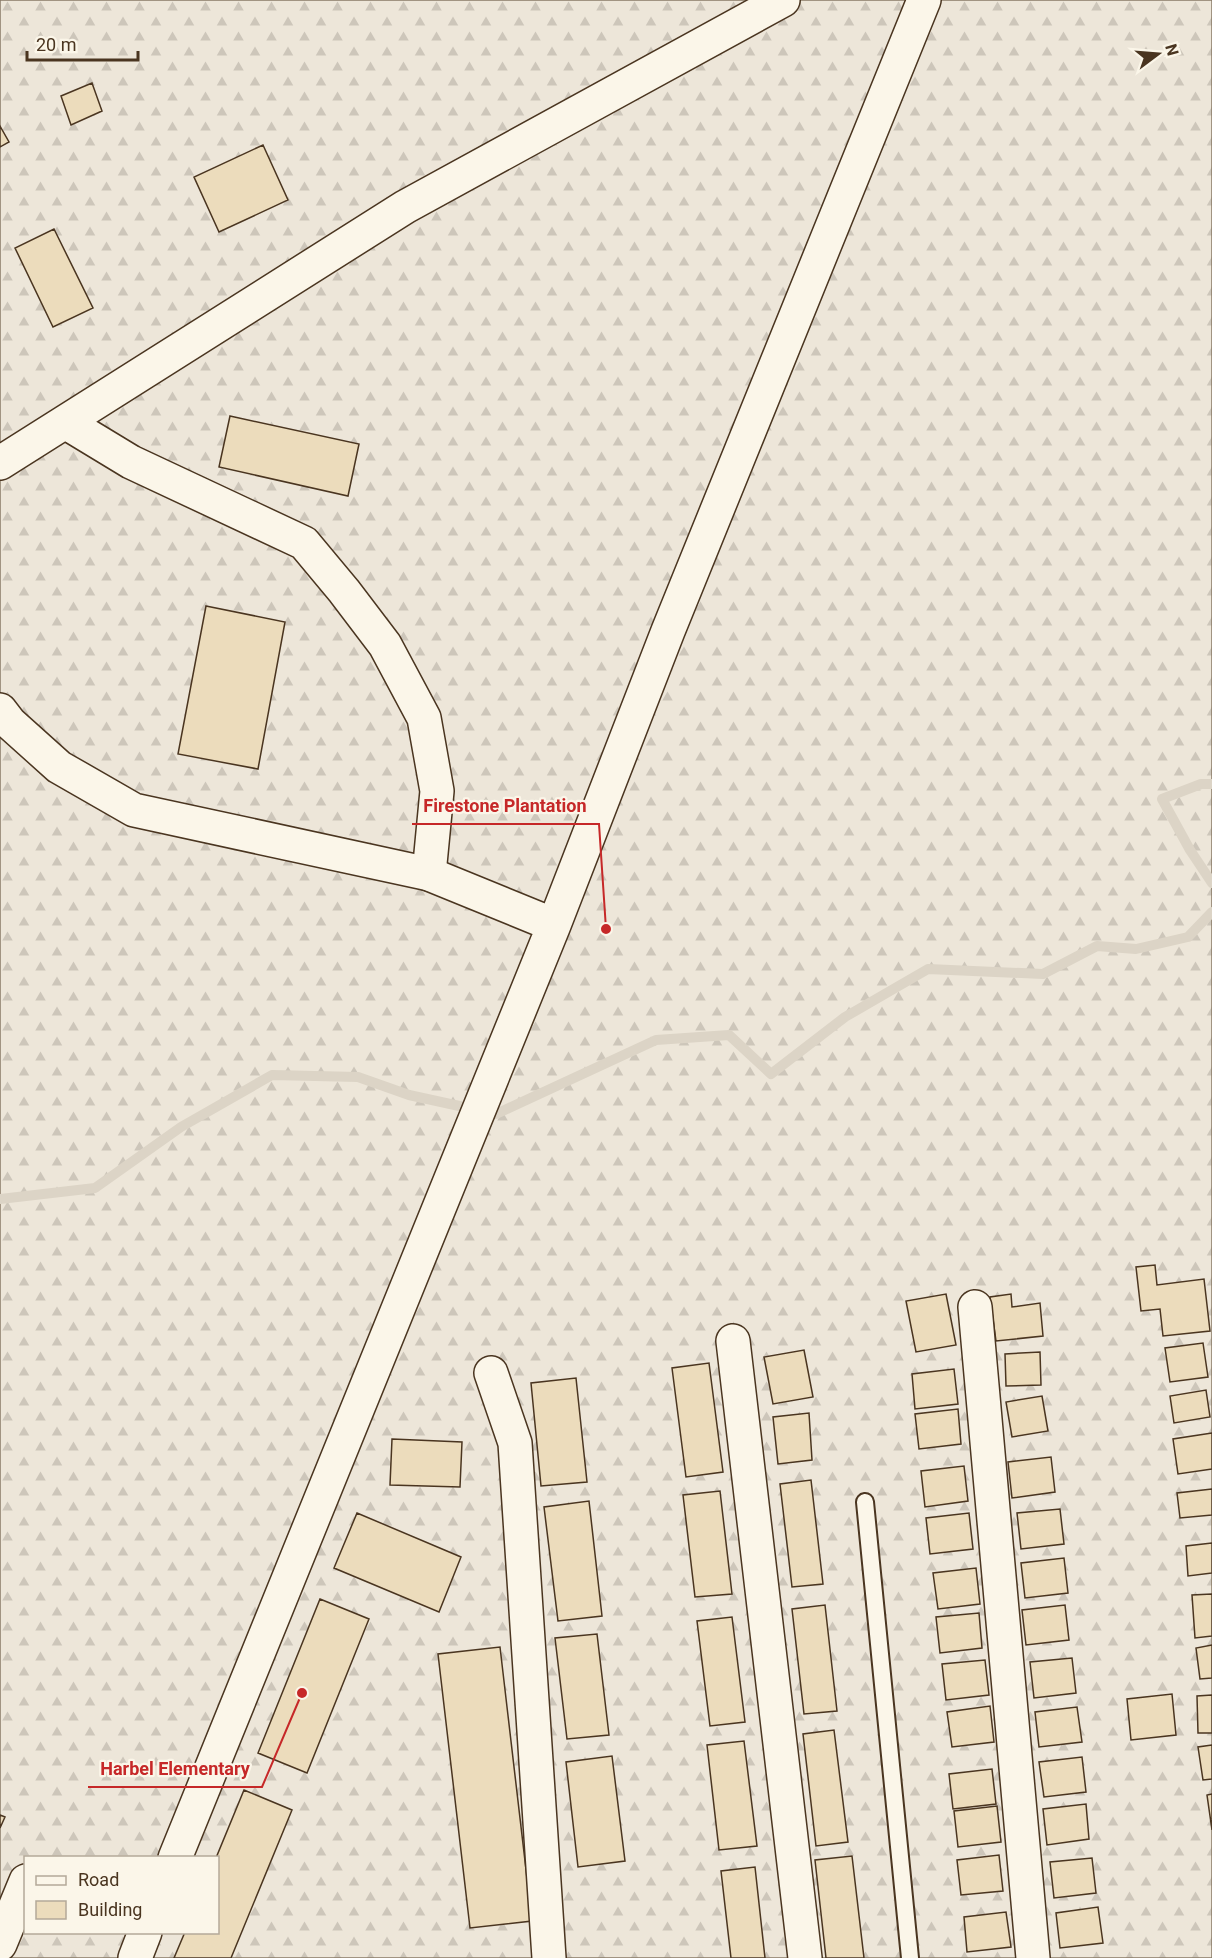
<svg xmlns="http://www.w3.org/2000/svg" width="1212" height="1958" font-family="Roboto,sans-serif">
<defs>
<pattern id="forest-firs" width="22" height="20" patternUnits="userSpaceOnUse" patternTransform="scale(1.5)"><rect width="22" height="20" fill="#ede6d9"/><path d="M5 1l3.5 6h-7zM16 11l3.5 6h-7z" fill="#cdc6ba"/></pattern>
</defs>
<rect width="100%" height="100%" fill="#fbf6e9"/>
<path fill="url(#forest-firs)" stroke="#887966" stroke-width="1.5" fill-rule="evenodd" d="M0,0H1212V1958H0ZM26,1858H218V1932H26Z"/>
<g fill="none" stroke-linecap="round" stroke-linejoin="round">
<path stroke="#dcd4c6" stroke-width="10" d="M1212,784H1201L1162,799L1190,850L1212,883
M0,1199L95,1188L181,1127L272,1075L358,1077L409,1095L496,1114L656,1040L729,1035L771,1074L845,1017L928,969L1043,974L1097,946L1136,949L1188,937L1212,912"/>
</g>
<path fill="#ecdcbc" stroke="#4a3520" stroke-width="1.5" d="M92,83L102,111L71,125L61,96Z
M0,126L9,142L0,147Z
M263,145L288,200L219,232L194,177Z
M54,229L93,308L53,327L15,248Z
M230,416L359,444L348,496L219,467Z
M206,606L285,622L258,769L178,754Z
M1155,1265L1157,1285L1204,1279L1210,1331L1163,1336L1160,1309L1141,1311L1136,1267Z
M946,1294L956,1345L916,1352L906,1301Z
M1011,1294L1012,1307L1040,1303L1043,1336L996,1341L990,1297Z
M1203,1343L1208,1377L1170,1382L1165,1348Z
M804,1350L813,1397L773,1404L764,1357Z
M1040,1352L1041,1385L1006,1386L1005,1354Z
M709,1363L723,1472L686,1477L672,1368Z
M954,1369L958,1404L915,1409L912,1374Z
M576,1378L587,1482L541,1486L531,1383Z
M1206,1390L1210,1417L1174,1423L1170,1396Z
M1042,1396L1048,1431L1012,1437L1006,1402Z
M958,1409L961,1444L919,1449L915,1414Z
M809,1413L812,1460L778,1464L773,1417Z
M1212,1433V1469L1178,1474L1173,1439Z
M392,1439L462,1442L460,1487L390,1485Z
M1051,1457L1055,1492L1012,1498L1008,1462Z
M964,1466L968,1501L925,1507L921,1471Z
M811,1480L823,1584L792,1587L780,1484Z
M1212,1489V1515L1180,1518L1177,1493Z
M720,1491L732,1594L695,1597L683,1495Z
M589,1501L602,1616L558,1621L544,1507Z
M1060,1509L1064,1544L1021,1549L1017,1513Z
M357,1513L461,1557L439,1612L334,1568Z
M969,1513L973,1549L930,1554L926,1518Z
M1212,1543V1573L1188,1576L1186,1546Z
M1064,1558L1068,1593L1025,1598L1021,1563Z
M976,1568L980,1604L938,1609L933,1573Z
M1212,1594V1636L1195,1638L1192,1595Z
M320,1599L369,1619L307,1773L258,1753Z
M825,1605L837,1711L804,1714L792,1609Z
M1065,1605L1069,1640L1026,1645L1022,1610Z
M979,1613L982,1648L940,1653L936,1617Z
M732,1617L745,1722L710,1726L697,1621Z
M597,1634L609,1735L567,1739L555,1638Z
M1212,1645V1678L1200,1679L1196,1648Z
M500,1647L532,1921L470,1928L438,1654Z
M1072,1658L1076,1693L1034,1698L1030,1662Z
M985,1660L989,1695L946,1700L942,1664Z
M1172,1694L1176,1735L1131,1740L1127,1699Z
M1212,1695V1733H1198L1197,1696Z
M990,1706L994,1742L952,1747L947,1712Z
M1077,1707L1082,1742L1039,1747L1035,1712Z
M834,1730L848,1842L816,1846L803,1734Z
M744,1741L757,1846L719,1850L707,1745Z
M1212,1745V1779L1203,1780L1198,1747Z
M612,1756L625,1861L578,1867L566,1762Z
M1082,1757L1086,1792L1044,1797L1039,1762Z
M992,1769L996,1804L953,1809L949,1774Z
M244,1790L292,1810L231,1958H174L185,1932H218L216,1858Z
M1212,1794V1830L1207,1795Z
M1086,1804L1089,1839L1047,1845L1043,1809Z
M997,1806L1001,1842L958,1847L954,1811Z
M0,1815L5,1817L0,1828Z
M999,1855L1003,1891L961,1895L957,1860Z
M852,1856L864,1958H826L815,1860Z
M1092,1858L1096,1893L1054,1898L1050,1862Z
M755,1867L765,1958H731L721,1871Z
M1098,1907L1103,1943L1060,1948L1056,1913Z
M1006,1912L1011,1947L967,1952L964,1917Z"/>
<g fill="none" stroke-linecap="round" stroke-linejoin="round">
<defs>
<path id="lane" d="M865,1502L910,1958"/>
<path id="street" d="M65,422L131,462L304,543L344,591L385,645L424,718L437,791L429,874
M0,463L405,207L783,0
M975,1307L1033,1958
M733,1341L805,1958
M491,1373L515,1443L549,1958
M0,1944L26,1881"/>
<path id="secondary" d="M0,710L10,723L59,767L134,810L429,874L554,925
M175,1858L554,925L668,631L924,0
M135,1958L145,1932"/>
</defs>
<use href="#lane" stroke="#4a3520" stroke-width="20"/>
<use href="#street" stroke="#4a3520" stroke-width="36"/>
<use href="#secondary" stroke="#4a3520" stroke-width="36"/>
<use href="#lane" stroke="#fbf6e9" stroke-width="16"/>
<use href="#street" stroke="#fbf6e9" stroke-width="33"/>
<use href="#secondary" stroke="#fbf6e9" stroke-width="33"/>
</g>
<path fill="none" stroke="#c62828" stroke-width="2" d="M606 929L599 824H412M302 1693L262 1787H88"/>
<g fill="#c62828" stroke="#fbf6e9" stroke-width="2">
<circle cx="606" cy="929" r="6"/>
<circle cx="302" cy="1693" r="6"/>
</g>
<g font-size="18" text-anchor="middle" font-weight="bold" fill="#c62828" stroke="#fbf6e9" stroke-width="4.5" stroke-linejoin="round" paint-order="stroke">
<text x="505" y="812">Firestone Plantation</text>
<text x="175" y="1775">Harbel Elementary</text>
</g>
<rect x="24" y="1856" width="195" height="78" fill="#fbf6e9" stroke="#b4a999" stroke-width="1.5"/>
<rect x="36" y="1876" width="30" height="9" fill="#fbf6e9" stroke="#b4a999" stroke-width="1.5"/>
<text x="78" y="1886" font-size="18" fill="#4a3520">Road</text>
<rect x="36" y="1901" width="30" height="18" fill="#ecdcbc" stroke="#b4a999" stroke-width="1.5"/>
<text x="78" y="1916" font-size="18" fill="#4a3520">Building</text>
<g transform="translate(1158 54) rotate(74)" stroke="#fbf6e9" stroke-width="4.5" paint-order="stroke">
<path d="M0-4.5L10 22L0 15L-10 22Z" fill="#4a3520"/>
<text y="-9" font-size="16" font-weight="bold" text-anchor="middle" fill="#4a3520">N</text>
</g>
<path d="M27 51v9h111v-9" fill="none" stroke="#4a3520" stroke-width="3"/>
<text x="36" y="51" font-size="18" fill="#4a3520" stroke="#fbf6e9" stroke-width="4.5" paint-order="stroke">20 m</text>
</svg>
